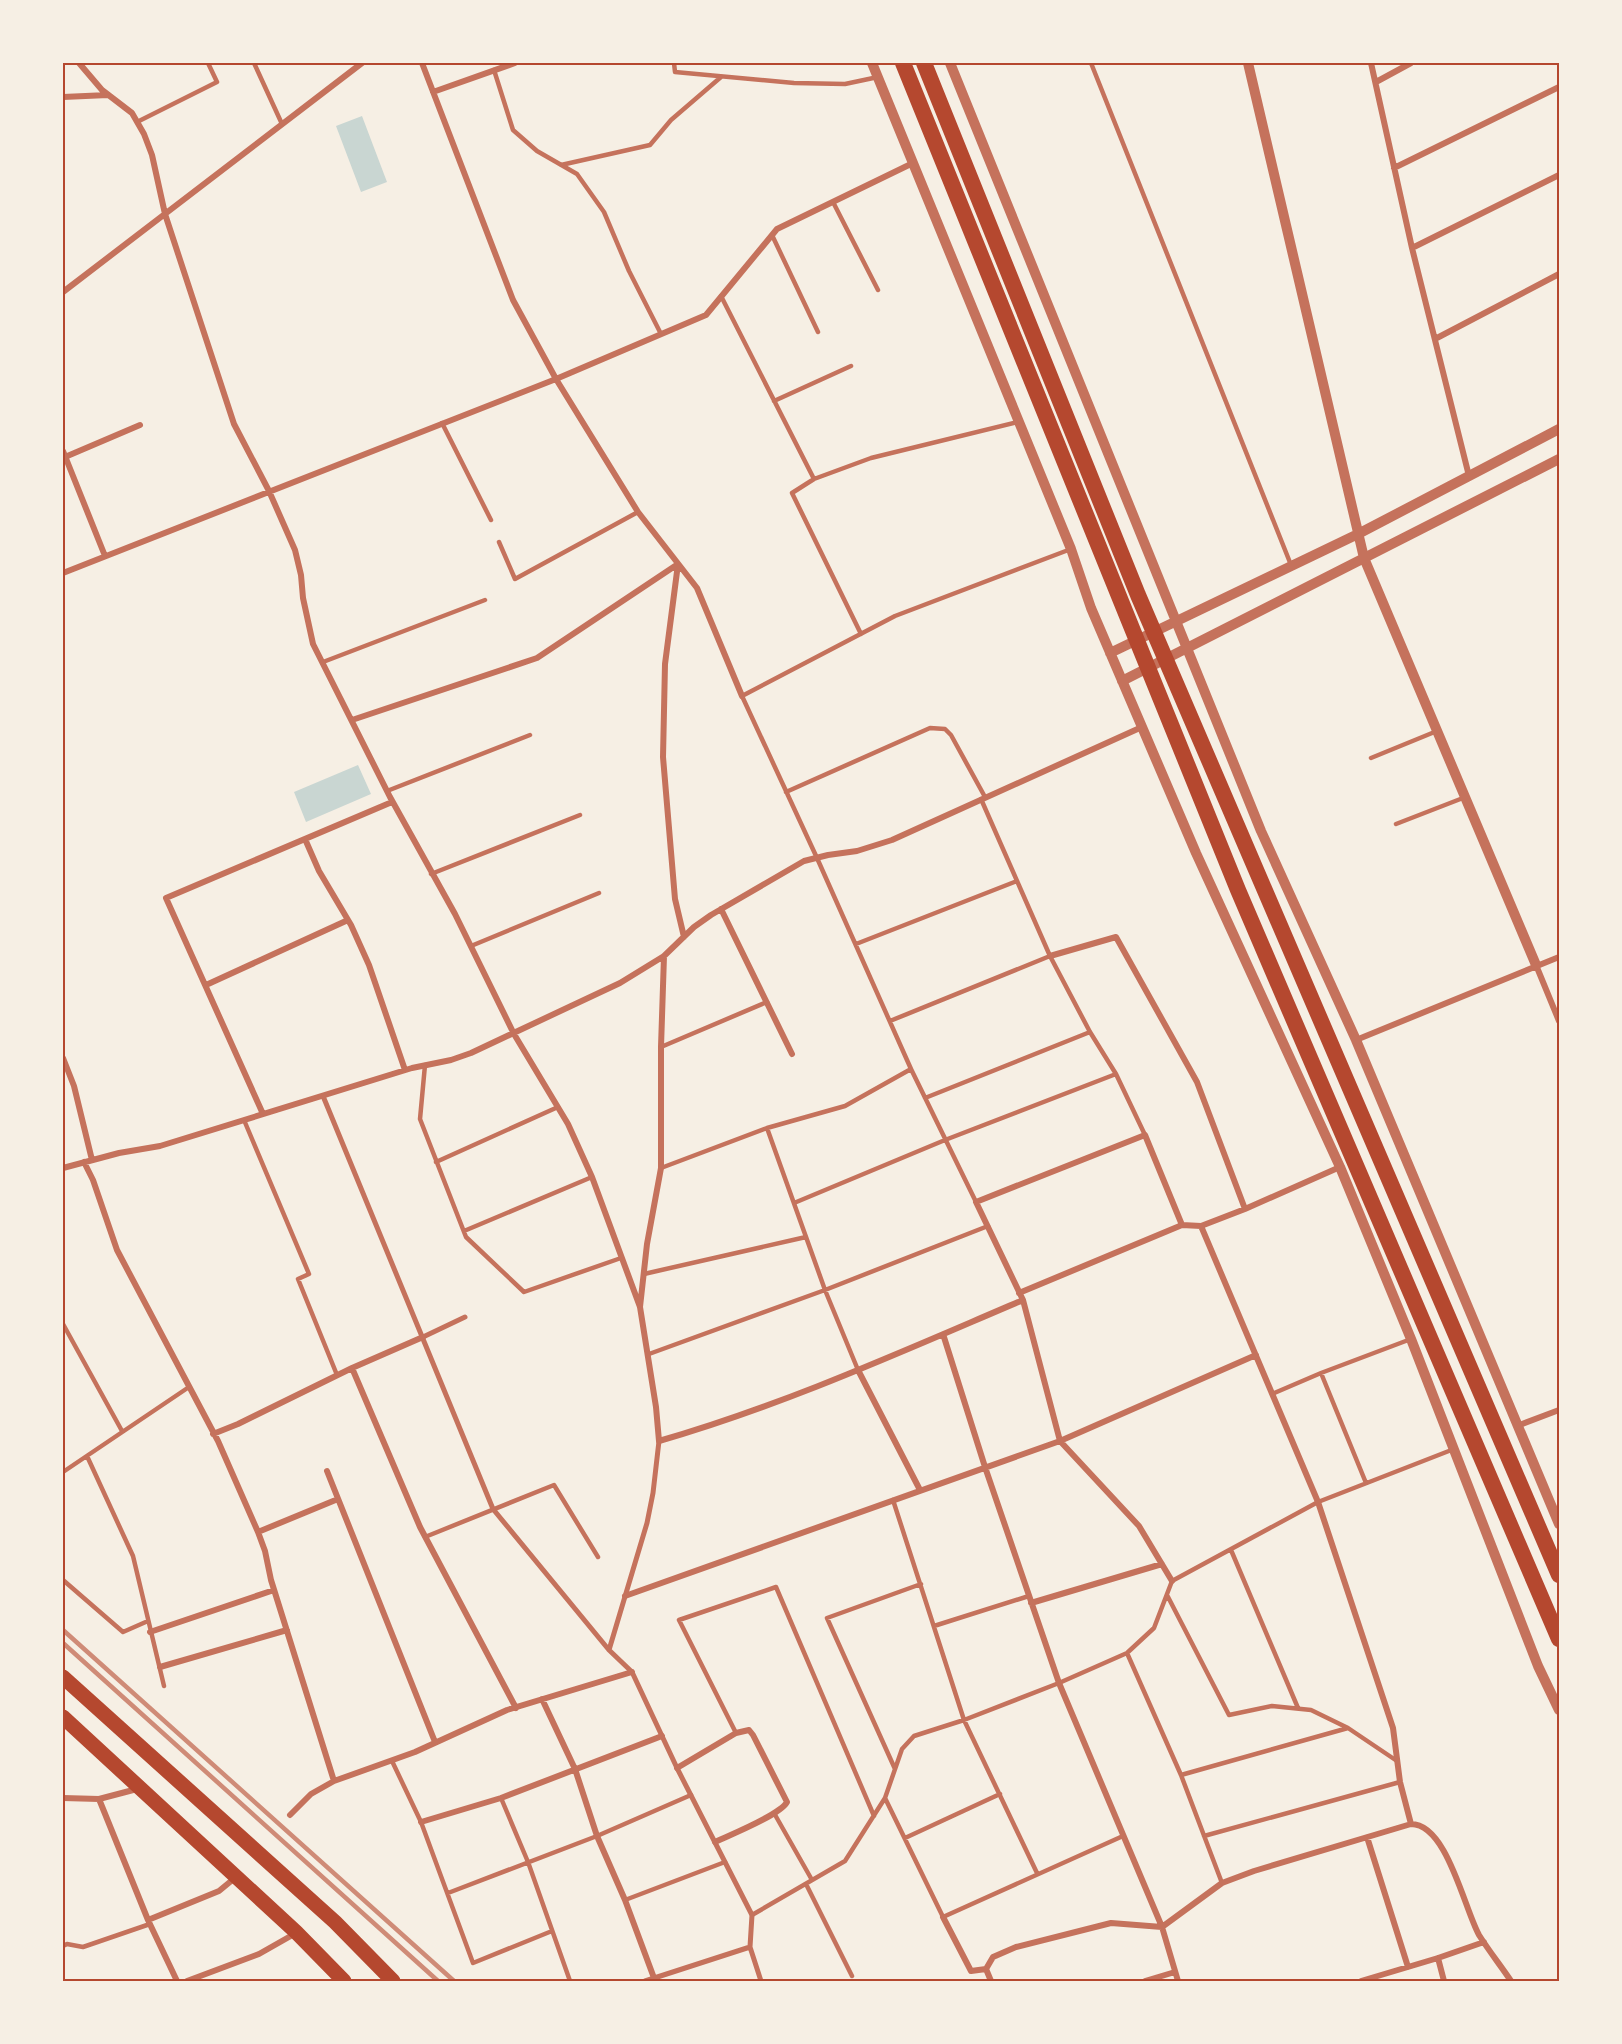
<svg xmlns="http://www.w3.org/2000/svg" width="1622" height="2044" font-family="'Times New Roman',serif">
<rect width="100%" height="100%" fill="#f6efe4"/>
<path fill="#c9d6d2" d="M362,116L387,182L361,192L336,126Z
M358,765L371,794L306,822L294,792Z"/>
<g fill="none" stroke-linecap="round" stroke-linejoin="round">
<path stroke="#c5725c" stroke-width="4.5" d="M254,63L282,124
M674,63L675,72L794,83L845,84L878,77
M1091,63L1291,565
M494,70L513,130L537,151L577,174L604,212L629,271L661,334
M137,122L217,82L208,63
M561,165L650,145L671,120L721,77
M833,202L878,290
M772,235L818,332
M721,296L814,479L792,493L861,634
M774,401L851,366
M442,423L491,520
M814,479L871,458L1018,422
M499,542L515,579L638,512
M323,662L485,600
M1371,758L1437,731
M387,791L530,735
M786,792L930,728L945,729L951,735L985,797
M981,799L1050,956
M1396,824L1463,798
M431,874L580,815
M856,944L1017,881
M471,946L599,893
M890,1021L1050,956L1090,1032L1116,1074L1145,1135
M661,1047L767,1002
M425,1065L420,1119L466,1237L524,1292L621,1258
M911,1069L976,1202
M925,1098L1090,1032
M244,1120L309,1274L298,1279L337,1375
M767,1128L825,1290L858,1370
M436,1162L558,1107
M661,1168L767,1128L845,1106L911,1069L817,858L742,696L895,616L1071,549
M794,1203L945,1140L1116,1074
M464,1231L592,1177
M644,1274L806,1237
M63,1324L122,1431
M649,1354L825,1290L988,1226
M1321,1373L1366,1483
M1272,1394L1321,1373L1411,1339
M87,1456L133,1556L164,1686
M63,1472L189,1387
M893,1500L964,1720L1037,1873
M425,1537L554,1485L598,1557
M1231,1550L1298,1708
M63,1580L123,1632L148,1621
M1167,1595L1229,1715L1272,1706L1311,1710L1348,1728
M934,1626L1029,1596
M1127,1653L1181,1775L1222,1883
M736,1733L679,1620L776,1587L874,1816
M392,1761L421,1822L473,1963L552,1931
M895,1769L827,1618L921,1584
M1181,1775L1348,1728L1397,1761
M501,1798L528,1862L570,1981
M885,1798L943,1917L1123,1836
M774,1813L812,1880
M1204,1836L1400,1782
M905,1838L1000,1794
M806,1884L852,1976
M448,1893L597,1836L691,1795
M625,1900L725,1862
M752,1915L845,1861L885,1798L902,1749L914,1736L964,1720L1059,1683L1127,1653L1154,1628L1172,1581L1318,1502L1454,1449
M63,1946L67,1944L83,1947L150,1924"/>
<path stroke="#c5725c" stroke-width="5" d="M323,1096L493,1509L609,1650L632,1672L677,1768L752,1915L750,1947L761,1981
M423,1337L465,1317
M609,1650L647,1523L653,1493L659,1441
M645,1981L750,1947"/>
<path stroke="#c5725c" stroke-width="6" d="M79,63L102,90L132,113L144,134L152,155L165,214L234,424L269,491L295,550L301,575L303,598L313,644L390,797L455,914L514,1034L568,1124L592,1177L640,1307
M422,63L513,300L556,379L638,512L697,588L742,696
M1371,63L1412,248L1469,476
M1376,82L1411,63
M433,92L515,63
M63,97L108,95
M1394,168L1559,87
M1412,248L1559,175
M63,292L362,63
M1435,339L1559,274
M63,451L105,556
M65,457L140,425
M678,564L665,664L663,757L675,899L684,937
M63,573L556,379L706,315L777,229L913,163
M352,720L537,658L678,564
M305,839L319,871L351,925L369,965L405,1070
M721,909L792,1054
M664,956L661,1047V1168L647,1244L640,1307L656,1407L659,1441C784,1405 903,1351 1023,1300
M1050,956L1116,937L1197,1082L1245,1209
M1536,965L1559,1021
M206,985L348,920
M1356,1040L1559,957
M63,1058L74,1086L92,1160
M263,1114L166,898L392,802
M84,1162L93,1180L117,1250L218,1441L258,1532L265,1551L271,1580L334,1781
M63,1168L119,1153L160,1146L412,1068L451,1060L471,1053L620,983L664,956L694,927L711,915L804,861L828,855L857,851L892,840L1142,727
M1201,1226L1318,1502L1393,1728L1400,1782L1411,1824
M1019,1293L1182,1225L1201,1226L1245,1209L1340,1167
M943,1334L985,1467L1059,1683L1162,1927L1178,1981
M352,1368L420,1527L516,1708
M858,1370L920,1490
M1517,1426L1559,1410
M213,1434L238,1424L352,1368L423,1337
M327,1471L435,1742
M258,1532L338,1499
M1172,1581L1139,1526L1060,1441L1023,1300L976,1202L1145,1135L1182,1225
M625,1596L1060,1441L1256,1355
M1031,1603L1162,1564
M150,1632L274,1590
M160,1667L287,1630
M542,1699L575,1769L597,1836L625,1900L654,1978
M677,1768L736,1733L749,1730L753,1735L787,1802C780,1815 730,1835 715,1842
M63,1798L99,1799L137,1789
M99,1799L148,1920L177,1981
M290,1815L311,1794L334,1781L415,1752L507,1710L632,1672
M421,1822L501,1798L662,1736
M1367,1837L1408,1967
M943,1917L971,1971L986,1969L991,1981
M148,1920L219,1891L236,1877
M1438,1958L1444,1981
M986,1969L993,1957L1016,1947L1111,1923L1162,1927L1222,1883L1254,1871L1411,1824C1447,1824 1464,1908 1479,1935C1489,1951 1501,1966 1511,1981
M187,1981L259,1954L296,1933
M1145,1981L1175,1972
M1361,1981L1438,1958L1484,1942"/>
<path stroke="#c5725c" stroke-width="10" d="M872,63L1071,549L1091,608L1196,853L1340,1167L1411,1339L1538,1666L1559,1710
M950,63L1261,831L1356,1040L1559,1524
M1248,63L1364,558L1536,965
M1110,653L1358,534L1559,429
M1122,681L1559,459"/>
<path stroke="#b5482f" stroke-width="15" d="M63,1677L335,1922L393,1981
M63,1717L296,1932L344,1981"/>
<path stroke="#b5482f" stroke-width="16" d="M903,63L1238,890L1559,1639
M924,63L1138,595L1559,1575"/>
<path stroke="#cf8b77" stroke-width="4.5" d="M63,1630L454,1981
M63,1643L438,1981"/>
</g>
<rect width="1622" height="2044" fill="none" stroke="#f6efe4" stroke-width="129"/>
<rect x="64" y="64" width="1494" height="1916" fill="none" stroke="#b5482f" stroke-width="2"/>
</svg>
